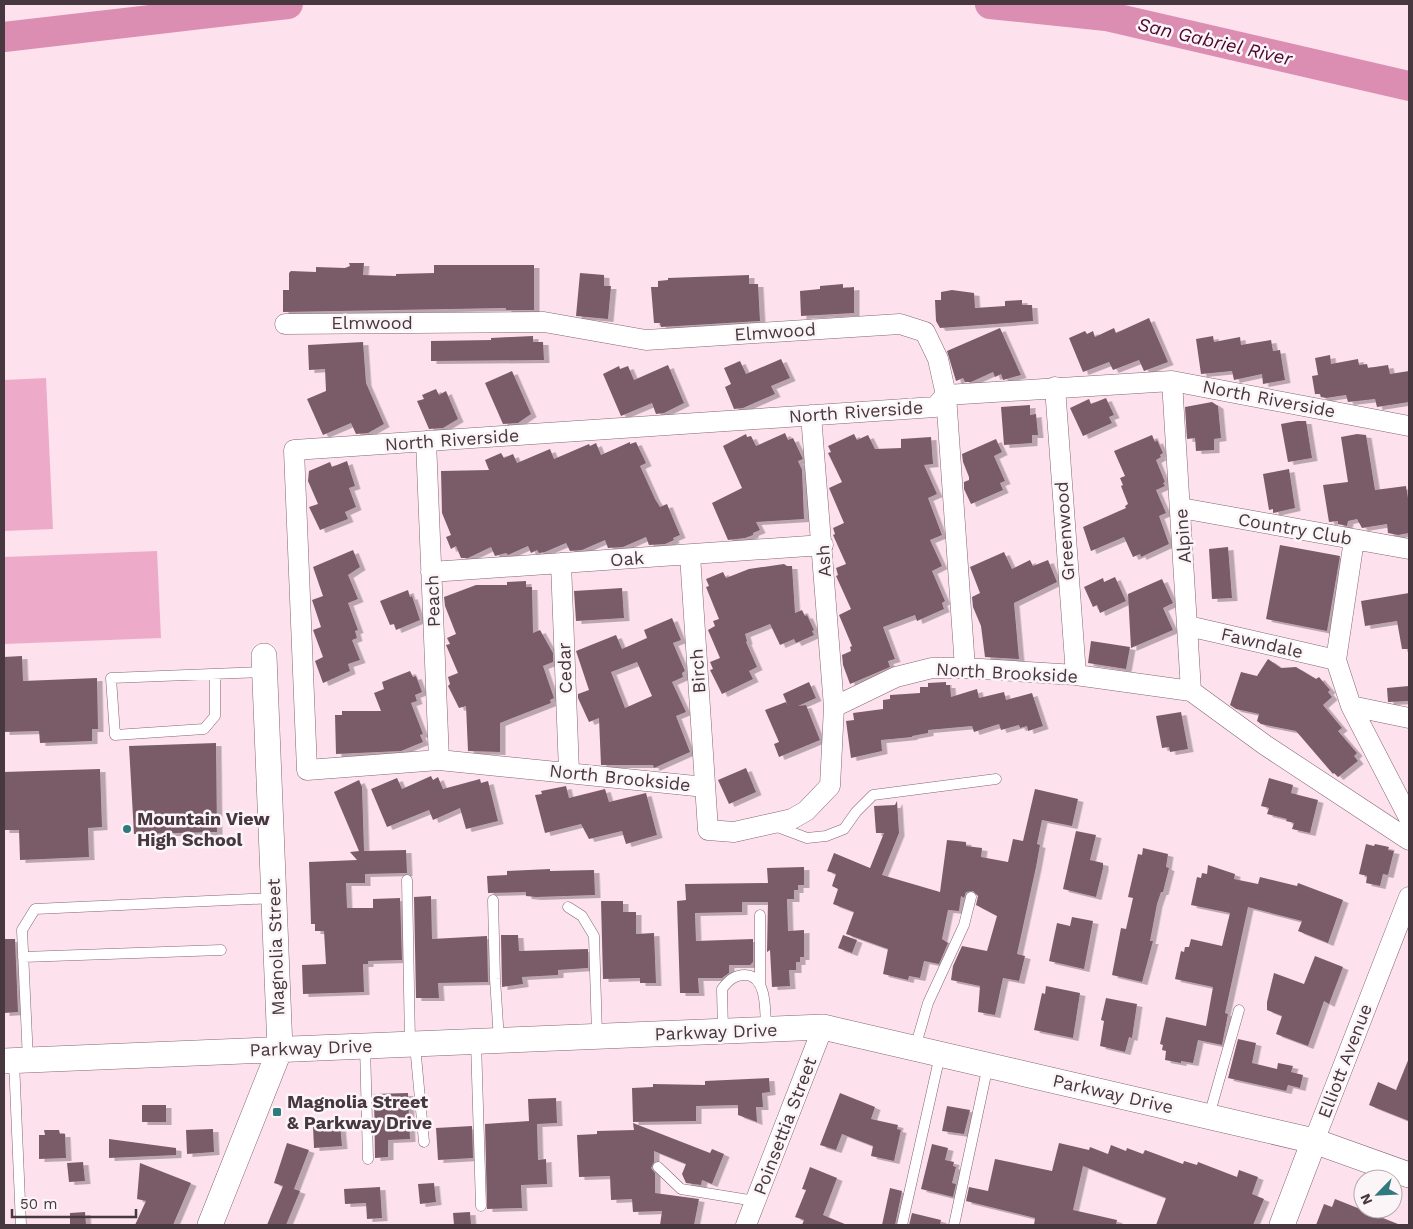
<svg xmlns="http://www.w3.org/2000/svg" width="1413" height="1229" font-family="'Work Sans',sans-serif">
<defs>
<filter id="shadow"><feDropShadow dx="5.5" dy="3" stdDeviation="0" flood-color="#0004"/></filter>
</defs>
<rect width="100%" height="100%" fill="#fde1ed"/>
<path fill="#eeabc9" d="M46,378L53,529L4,531V380Z
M157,551L161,638L4,644V557Z"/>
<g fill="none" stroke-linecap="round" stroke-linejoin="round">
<path stroke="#dc8db2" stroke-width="30" d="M990,4L1106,16L1409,86
M4,37L288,4"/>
</g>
<path fill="#7a5c69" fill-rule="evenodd" filter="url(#shadow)" d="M349,263H364L363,275L396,276V274L434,273V265H534V310H506V308L283,312V290H289V273L291,271L316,272V267L345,268L350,266Z
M580,273L604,275V286H611L608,319L576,316Z
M749,275V284H758L760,321L661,327L660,323H654L651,287H658V281L668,280V278Z
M843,284V288L854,287V313L801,316L800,291L820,289V286Z
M952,290L974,293L975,308L1005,306V301L1022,300V305H1032L1033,321L940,328L936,321L935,300H941V292Z
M1149,318L1168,362L1144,371L1139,360L1113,370L1109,362L1083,372L1069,338L1085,331L1087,334L1093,331L1095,337L1114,328L1116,333Z
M1000,328L1021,375L1003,380L1001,374L995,377L993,372L971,382H965L963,378L956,381L947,351Z
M533,336V342H543L544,360L431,361V341L491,340V338Z
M1213,336L1214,342L1240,337L1241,345L1271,340L1273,351L1280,350L1285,380L1263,384L1262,374L1234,380L1232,371L1201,374L1196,339Z
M363,342L366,383L384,424L368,433L356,434L351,423L323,435L307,399L326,391L325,369L309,370L308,345Z
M1330,355L1331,364L1358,359L1359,365L1367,364L1368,368L1388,365L1390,374L1409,371V402L1377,407L1375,399L1348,402L1346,395L1326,398L1321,397L1320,394H1315L1312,376L1318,375L1315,358Z
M781,359L790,378L771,386L775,394L743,408L734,409L725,387L731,384L724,368L740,361L746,374Z
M668,365L684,403L664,413L656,414L652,403L621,416L603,374L619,366L620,369L628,366L634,380Z
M512,371L531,414L518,423L503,424L485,383Z
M436,389L439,395L446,391L458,419L443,428L429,429L417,401L424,399L422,395Z
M1106,398L1114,415L1109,417L1112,423L1083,436L1070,408L1089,399L1091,404Z
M1212,402L1218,406L1221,438L1214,439V450L1196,451L1195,438L1187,439L1185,407Z
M1030,405V415L1036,414L1038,435H1032V443L1004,445L1001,407Z
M1297,421H1306L1312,458L1288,462L1281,424Z
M785,433L788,440L793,438L803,459L798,461L802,470L804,519L756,522L760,530L753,533V535L745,538L728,540L712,503L742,488L723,446L746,434L747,437L751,436L756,446Z
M854,434L857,440L868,435L875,449L901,448V439L931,437L933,464L924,465L937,494L928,498L942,535L930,540L942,566L932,571L945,601L942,603L944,609L917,621L915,615L883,627L895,659L888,661L890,667L850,684L843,665L842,655L851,651L850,647L852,646L839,615L851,609L836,576L838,575L836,568L846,564L833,535L835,534L833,528L844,523L829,488L842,482L828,453L831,452L828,446Z
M1357,434L1366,435L1375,490L1406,486L1409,504V533L1398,535L1388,533L1387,524L1362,528L1357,519L1348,521L1347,526L1338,524V521L1329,522L1323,485L1348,482L1341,437Z
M1152,435L1155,442L1157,440L1163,453L1160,455L1161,457L1156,460L1165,482L1163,483L1165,486L1156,490L1166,513L1159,516L1169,544L1141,557L1140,554L1133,557L1124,537L1091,551L1083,527L1126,508L1125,506L1128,504L1121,486L1123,485L1120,478L1125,476L1114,451Z
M996,439L1002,452L994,456L1005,481L1000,483L1003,490L971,504L964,489V482L969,480V477L963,462L962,454Z
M630,442V444L636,442L646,463L640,466L655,499L660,507L667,504L680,535L673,538L674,540L665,544L649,545L646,537L623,547L608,548L605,540L582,550L570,551L566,543L545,552L539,553L537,550L531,553L528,546L508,555L506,553L495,556L491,547L468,558H461L456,546L451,549L446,537L451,535L442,513L441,471L489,470L485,460L501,453L504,458L513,454L517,463L550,449L554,459L589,444L590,446L596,443L601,455Z
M347,461L355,486L349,488L356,507L345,512L348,519L320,530L309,507L318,504L308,481L309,471L330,462L332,467Z
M1289,469L1295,508L1273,513V509L1269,510L1263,474Z
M1280,545L1340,556L1327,631L1266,619Z
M1228,547L1232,598L1212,599L1209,549Z
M353,550L360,567L348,575L358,599L348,603L358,630L355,631L357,638L352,640L360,660L348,664L350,671L323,683L315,661L323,657L313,630L321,627L312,600L323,596L313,567Z
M1004,552L1012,569L1030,560L1033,566L1048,560L1057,582L1014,603L1019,659L985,657L981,626L973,607L972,597L980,593L970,567Z
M784,564L787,566H792L795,613L802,610L805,616L807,615L814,630L812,631L814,635L796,643L794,639L780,645L770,624L745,634L747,641L746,642L757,667L749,671L753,679L722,694L710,670L713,669L710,662L720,658L708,630L715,626L713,621L719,619L706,587L709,586L706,579L723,572L726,578L749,569Z
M1115,577L1126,601L1100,613L1097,605L1093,607L1084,587L1103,578L1104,582Z
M1162,579L1173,603L1163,608L1173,630L1131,648L1128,594Z
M526,581V587H532L533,633L540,630L553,653V662L543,666L554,698L550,700L551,703L500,723V752L468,751L466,706L459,708L448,686L450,684L448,677L458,673L446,645L450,644L447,638L456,634L445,606L444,597L476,585H507V582Z
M622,588L624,618L576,621L574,591Z
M408,590L410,597L412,596L420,620L396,630L394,624L390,625L380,601Z
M1409,593V649H1402L1397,621L1365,626L1361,601Z
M672,618L681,640L673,643L685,671L682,673L683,677L672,682L686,712L676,716L690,752L654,768L653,765H601L599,718L589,722L578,698V694L589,690L576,651L616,635L622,649L647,638L644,630ZM637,662L652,696L625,708L611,672Z
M1091,641L1130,647L1126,669L1088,663Z
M22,656L23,681L97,678L98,729H92V741L40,743L39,731L4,732V657Z
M1268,659L1281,668L1296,667L1316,679L1319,677L1330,690L1328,692L1332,697L1323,705L1342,728L1338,731L1357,753L1354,756L1358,761L1338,777L1334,773L1333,774L1296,731L1261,724L1257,721L1259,714L1236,709L1230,705L1241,672L1257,676Z
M410,671L413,677L416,676L422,692L415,695L417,701L411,703L423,734L420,735L423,742L401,751L336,754L335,715H342V711H381L374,693L384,689L382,682Z
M809,682L816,698L798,706L806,705L820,740L779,757L774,744L779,742L765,710L786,702L788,706L783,694Z
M946,682V685H950L951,697L977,689L979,698L1004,692L1006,700L1032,693L1043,726L1028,731L1027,726L1020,728L1019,725L1001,730L999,724L974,732L972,726L928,730V733L912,736V737L881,740L882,751L851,758L846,721L854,720L853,713L883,709V700L890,699V695L920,693V687H928V683Z
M1409,686V701L1388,702L1387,688Z
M1181,712L1188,749L1170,752L1169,747L1162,748L1156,716Z
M216,743L217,832L134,834L129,746Z
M746,768L756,792L729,804L718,780Z
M100,769L102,827L88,828L89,857L20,860L19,830H4V772Z
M431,776L433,780L438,777L443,789L480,779L481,783L488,781L498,821L466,829L460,808L433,820L429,810L387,827L371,789L397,778L402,789Z
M1269,778L1293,785L1291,793L1318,800L1310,833L1292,829L1294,823L1286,821L1287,819L1267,814L1269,808L1261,806Z
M359,780L362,787L364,851L406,850L407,873L365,874V883H346L347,908H373V899L400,898L402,960L368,961V964H363L364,992L303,994L302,965L326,964L324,931H315V924H311L309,862L357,860L350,852L359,851L334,792Z
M566,786L569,798L605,789L609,802L646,793L657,835L626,844L622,831L589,839L581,824L545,833L535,795L542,794L541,791Z
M1035,789L1078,799L1072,826L1042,820L1037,844L1040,845L1036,867L1017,954L1025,956L1019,981L1003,978L995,1015L978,1012L980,986L951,980L953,966L962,946L987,951L997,916L976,905L978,896L973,891L966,892L964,898L961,896L959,911L948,910L942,939L948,943L939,964L924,961L920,978L909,976L908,980L883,974L888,949L846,934L854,912L833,904L838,889L832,886L836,874L827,871L834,853L870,868L884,833H876L874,806L895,805L897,801L899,833L882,875L940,892L947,840L966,842V846L982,848L981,857L1008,862L1013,839L1023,841Z
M1076,831L1096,835L1090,860L1103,863V868L1096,897L1063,889Z
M1366,844L1374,846L1375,844L1389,847L1388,850L1394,851L1388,875L1383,874L1380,886L1366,883L1367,876L1359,874Z
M1143,848L1168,854L1166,867L1169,868L1163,892H1161L1157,904L1150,941H1153L1142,982L1112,975L1121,928L1126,929L1133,898L1128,897L1138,854L1142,855Z
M1208,865L1235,874L1234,879L1258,884L1260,877L1297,886L1298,883L1343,900L1328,943L1298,931L1302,921L1248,907L1225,1013L1228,1014L1222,1045L1198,1040L1193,1063L1181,1061V1063L1165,1060L1166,1051L1162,1050L1163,1045L1160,1044L1166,1017L1206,1026L1213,987L1175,979L1181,951L1184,952L1185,947H1189L1191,939L1222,946L1230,913L1191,905L1197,877L1201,878L1202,873L1207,874Z
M804,867V885H798V890H794V899H787L788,931L804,930V957H800V962H796V970H789L790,986L772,987L770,950L767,952L768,902H742V912L695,913L696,941L753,939V962L750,965H729V973L722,978H698L699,993H680L677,901L686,900L685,884L768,883L767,868Z
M550,869V871L594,870L595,895L536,897L526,896V892L488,893L487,876L507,875V871Z
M431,896L432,939L487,936L488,982L438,983L439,998H416L414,897Z
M601,901H623V912H636V934L654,933L656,983H640V978L603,979Z
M1072,917L1093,921L1084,969L1049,961L1057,923L1070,926Z
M501,935H518L519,951L588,949V968L558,970V975L522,977L523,984L502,987Z
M843,935L857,940L852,953L838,948Z
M4,939H15L18,1012L4,1013Z
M1315,956L1343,967L1329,1004L1324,1001L1308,1046L1276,1034L1282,1016L1267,1010V1002L1274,973L1304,984Z
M1046,986L1080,993L1073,1038L1034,1030L1042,993L1045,994Z
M1106,998L1137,1004L1132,1038L1129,1037L1125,1052L1100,1046L1104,1021L1101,1020Z
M1238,1039L1256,1043L1252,1063L1277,1069L1278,1063L1293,1066L1291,1072L1303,1075L1300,1088L1288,1085L1286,1091L1228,1078Z
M1409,1058V1121L1369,1105L1378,1082L1396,1090Z
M769,1078L770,1092L762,1093L763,1107H756L757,1122L738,1115V1105L696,1106V1121L633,1122L632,1088L653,1087V1084L705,1085V1081Z
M408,1093L410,1139L388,1140V1157L375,1158L374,1094Z
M840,1093L875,1107L871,1119L898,1125L897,1129L901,1130L894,1161L871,1156L873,1146L842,1134L836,1150L820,1145Z
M556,1098L557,1123L537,1124L538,1160L546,1159L547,1184L521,1185L522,1208L487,1209L485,1124L529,1121L528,1099Z
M142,1105H166V1122H142Z
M947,1106L970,1110L964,1134L942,1131Z
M633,1123L710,1153L712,1149L724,1154L712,1184L702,1180L701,1185L686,1183L682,1174L686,1164L654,1151V1162L651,1168L655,1173V1193L699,1199L694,1225H660L662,1211L633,1212L632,1199L611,1200L610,1176L579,1177L577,1135L597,1134V1131L634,1130Z
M340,1124L342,1146L314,1148L313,1126Z
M472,1126L473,1158L438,1160L436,1128Z
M213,1129L214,1152L187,1154L186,1130Z
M44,1130H59L60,1134H65L66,1158L39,1159V1135H45Z
M109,1139L176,1148V1155L109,1158Z
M287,1143L309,1150L294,1189L300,1191L286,1225H267L283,1186L274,1183Z
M1059,1143L1089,1150L1090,1147L1108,1154L1111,1145L1126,1151L1127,1148L1143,1154L1145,1150L1183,1164L1184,1161L1197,1165L1198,1162L1237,1177L1239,1170L1258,1177L1252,1194L1264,1199L1253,1225H1156L1166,1198L1083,1166L1073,1210L1117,1220L1116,1225H1034L1035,1218L966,1201L969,1187L988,1191L995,1159L1052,1171Z
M932,1144L948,1148L945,1160L954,1162L953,1166L956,1167L952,1183L956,1184L953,1197L921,1189Z
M83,1162L85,1181L69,1182L67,1163Z
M140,1163L191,1183L173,1225H135L146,1201L137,1199Z
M810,1167L837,1178L823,1215L847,1225H802L804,1220L795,1217L806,1190L802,1189Z
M434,1183L436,1202L420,1204L418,1184Z
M380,1187L382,1218L367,1219L366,1203L345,1204L344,1189Z
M890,1188L902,1191L895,1225H882Z
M1335,1199L1398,1224L1397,1225H1316L1324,1204L1332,1207Z
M85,1212L86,1225H70V1213Z
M470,1212L471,1225H454L453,1213Z
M912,1213L941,1220L940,1225H909Z"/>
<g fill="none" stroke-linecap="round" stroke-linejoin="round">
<defs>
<path id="service" d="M215,674V716L204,729L115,735L111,678L265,672
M775,826L807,838L826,836L844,829L856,812L873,795L996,779
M407,880L410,1043
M493,900L495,979L499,1040
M568,907L582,916L594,936L597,1035
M23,957L221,950
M760,984V915
M723,1031L722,989C728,981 734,975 745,975C768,975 765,1014 766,1030
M476,1042L481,1206
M415,1045L424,1142
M365,1046L368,1159
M915,1048L928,1003L964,925L971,897
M28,1060L22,930L35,909L274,898
M14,1061L21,1225
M1209,1116L1239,1010
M658,1167L681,1189L755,1201
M902,1225L940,1055
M954,1225L988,1065"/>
<path id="minor" d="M285,324L544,322L646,340L900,324L925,332L938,359L946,395L965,668
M1172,381L1191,691
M1055,387L1076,675
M426,441L439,760
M1181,508L1409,549
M1354,540L1336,660L1351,706L1409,818
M690,555L708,830L734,832L792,819L806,811L830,786L834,707L811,415
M561,563L569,772
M431,572L823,545
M1188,626L1336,660
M1351,706L1409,718
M834,707L896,677L932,668H965L1076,675L1191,691L1265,745L1409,840
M705,787L439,760L307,770L294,450L935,407L946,395L1172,381L1409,426
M1314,1141L1409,897
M746,1225L823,1027"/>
<path id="tertiary" d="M4,1061L823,1027L1314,1141L1409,1175
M210,1225L280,1049L264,656
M1282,1225L1314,1141"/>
</defs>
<use href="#service" stroke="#846573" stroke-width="11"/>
<use href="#minor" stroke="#846573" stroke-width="21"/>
<use href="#tertiary" stroke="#846573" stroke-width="26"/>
<use href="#service" stroke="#fff" stroke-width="10"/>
<use href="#minor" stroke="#fff" stroke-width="20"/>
<use href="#tertiary" stroke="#fff" stroke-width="25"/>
</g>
<g fill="#30797e" stroke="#fcf5f8" stroke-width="2">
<circle cx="127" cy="829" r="5"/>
<rect x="272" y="1107" width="10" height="10" rx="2.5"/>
</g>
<g text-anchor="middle" stroke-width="5" stroke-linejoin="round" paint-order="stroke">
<g font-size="18" fill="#46383e" stroke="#fcf5f8">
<text x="372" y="329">Elmwood</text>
<text transform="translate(775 332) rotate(-4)" y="6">Elmwood</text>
<text transform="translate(1269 399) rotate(11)" y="6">North Riverside</text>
<text transform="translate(856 412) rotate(-4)" y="6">North Riverside</text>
<text transform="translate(452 440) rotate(-4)" y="6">North Riverside</text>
<text transform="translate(1295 529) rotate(10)" y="6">Country Club</text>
<text transform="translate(1065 531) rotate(-94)" y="6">Greenwood</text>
<text transform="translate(1183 536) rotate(-94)" y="6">Alpine</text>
<text transform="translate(627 559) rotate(-4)" y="6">Oak</text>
<text transform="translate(824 561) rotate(-94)" y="6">Ash</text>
<text transform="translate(433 601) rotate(-92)" y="6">Peach</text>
<text transform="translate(1262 643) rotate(13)" y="6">Fawndale</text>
<text transform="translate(565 668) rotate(-92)" y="6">Cedar</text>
<text transform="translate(698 671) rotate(-94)" y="6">Birch</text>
<text transform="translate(1007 673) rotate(3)" y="6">North Brookside</text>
<text transform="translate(620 778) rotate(6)" y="6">North Brookside</text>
<text transform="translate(276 947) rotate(-92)" y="6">Magnolia Street</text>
<text transform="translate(716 1032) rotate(-2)" y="6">Parkway Drive</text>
<text transform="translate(311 1048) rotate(-2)" y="6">Parkway Drive</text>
<text transform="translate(1345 1061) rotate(-69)" y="6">Elliott Avenue</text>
<text transform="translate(1113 1094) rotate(13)" y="6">Parkway Drive</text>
<text transform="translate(785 1126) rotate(-69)" y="6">Poinsettia Street</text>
</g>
<g font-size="18" font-weight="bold" fill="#46383e" stroke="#fcf5f8" text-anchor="start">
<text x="137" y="825">Mountain View<tspan x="137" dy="21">High School</tspan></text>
<text x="287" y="1108">Magnolia Street<tspan x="287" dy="21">&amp; Parkway Drive</tspan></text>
</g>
<g font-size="19" font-style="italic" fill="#4e0631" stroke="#fcf5f8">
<text transform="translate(1215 41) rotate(13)" y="7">San Gabriel River</text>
</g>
</g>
<rect width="1413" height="1229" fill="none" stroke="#46383e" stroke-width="10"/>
<g transform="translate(1378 1194) rotate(246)"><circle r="24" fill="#fcf5f8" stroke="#b3a9ae"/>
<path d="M0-4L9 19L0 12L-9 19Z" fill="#30797e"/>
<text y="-8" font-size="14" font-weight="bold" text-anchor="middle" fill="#46383e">N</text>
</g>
<path d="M12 1209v8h124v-8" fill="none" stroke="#46383e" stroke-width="2.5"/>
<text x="20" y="1209" font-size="15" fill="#46383e" stroke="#fcf5f8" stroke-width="4" paint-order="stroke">50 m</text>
</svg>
